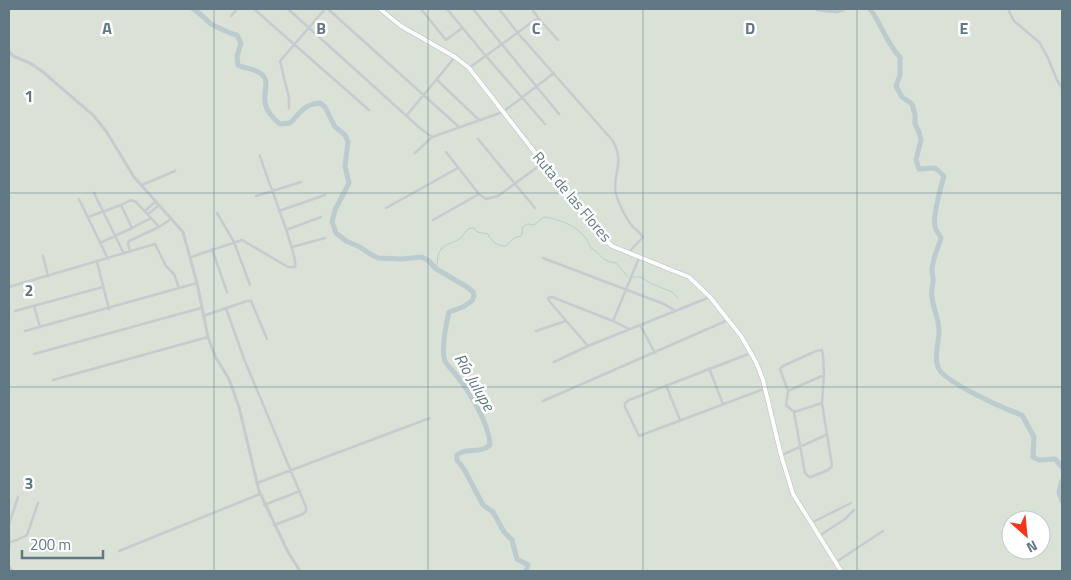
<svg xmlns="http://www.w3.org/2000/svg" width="1071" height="580" font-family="'Titillium Web',sans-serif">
<rect width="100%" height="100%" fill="#f8f8f5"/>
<path fill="#dae1d6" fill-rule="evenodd" d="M9,9H1062V571H9ZM1011,520H1041V550H1011Z"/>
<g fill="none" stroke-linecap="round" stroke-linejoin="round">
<path stroke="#bccbce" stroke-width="1" d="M434,266L437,264C438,261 437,259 438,256C441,242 456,244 462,237C466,232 466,228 474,228L477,232L488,234C492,242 497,246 506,246L514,238L521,236L522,233L523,227L527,224L534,225L544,217C564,220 584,229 591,248C603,255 600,261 616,263L628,277
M633,277H641L650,283L672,292L678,298"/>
<path stroke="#bccbce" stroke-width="5" d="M193,9C200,13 204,18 210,23C214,26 231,34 237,35L241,43L237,56L238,65C245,69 253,68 260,73C271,80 263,92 265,102C266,110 273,119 280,124L290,123C300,113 304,104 320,103L325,107L335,127L345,135L348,142L345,166L349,183L335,210L332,222L336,233L346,241L360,247L370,254L378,258L401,259L422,257L429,261L435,268L467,287L473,292L474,296L472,301L463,307L449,312C446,323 442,346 444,358C445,365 453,370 457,376C470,393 489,423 490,445C478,455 468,446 457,455V460L464,469L483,505L493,512L504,532L512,540L517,559L528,565L526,571
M818,9L837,11L843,9
M870,9C882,24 886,43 900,57V75L896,86L902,97L912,104L915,115V124L919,132L921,140L916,160L919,169L935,168L944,176C941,187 932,217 935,227C936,231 939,234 941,238C938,248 932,260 932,271C932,275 934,278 933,282C932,288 931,292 932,297C933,310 939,317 939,331C939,342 933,359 939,369C946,383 1005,409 1022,415L1034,437L1033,457L1039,460L1055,459L1062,467
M1062,481L1059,492L1062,501"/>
<defs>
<path id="secondary" d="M380,9L401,26L455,57L469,68L598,233L612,246L689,277L710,297L741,336L756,362L763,380L781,455L793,494L841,571"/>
</defs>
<use href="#secondary" stroke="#b7bfc2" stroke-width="5"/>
<path stroke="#c6cbce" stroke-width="2.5" d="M254,9L369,110
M288,9L421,129L432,137L503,112L554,73
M328,9L459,127
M421,9L446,40L462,28
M447,9L485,55L545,124
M473,9L559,114
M499,9L517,32L613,141C626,166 611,174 616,194C619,204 626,218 632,226C636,229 640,233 643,237L629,252
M532,9L539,19
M1008,9L1014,21L1039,42L1048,58L1057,80L1062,88
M231,16L237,9
M469,68L535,20L539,19L558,40
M437,80L479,120
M289,108V98L280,61L325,9
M407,115L455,57
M478,139L535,208
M446,152L479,194L486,199L498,196L543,163
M415,153L432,137
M142,185L175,171
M94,193L124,254
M256,196L301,182
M79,199L108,259
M131,200L136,202L151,218L132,228L121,205Z
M386,208L458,168
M145,211L155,202
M279,211L325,195
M217,213L234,242L250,285
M148,214L158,206
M88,217L121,205
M151,218L159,227
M433,220L479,194
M286,230L321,217
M100,243L132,228
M292,247L325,238
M212,249L227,292
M130,252L128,243L129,241L159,227L171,219
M43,256L48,276
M191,257L242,240L288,267H295C299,257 265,174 260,156
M543,258L664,304L674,310
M97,262L109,309
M9,287L155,244L166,266L174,274L179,288
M34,306L40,327
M226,308L244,359L306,507V511L303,514L274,525
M15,311L103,287
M203,316L247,301H251L267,339
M613,321L639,258
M640,325L655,353
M25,331L197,283
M536,331L566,321
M588,346L550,302L548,298L552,297L613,321L629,329
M751,353L629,400L625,403V407L639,436L764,389
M34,354L201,308
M554,362L588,346L710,297
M709,368L723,404
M53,380L208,337
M666,385L680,420
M788,391L824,375L823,355L822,350L816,351L783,366L780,369L788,391L786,405L794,412L805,473L809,477H811L828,470L832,466L822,403L794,412
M543,401L728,320
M822,403L824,375
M782,455L826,435
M257,483L430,418
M264,505L300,491
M811,523L851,503
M9,524L18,497
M819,536L845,519L854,510
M10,542L17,540L27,535L38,503
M119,551L260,494
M836,562L883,531
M9,566L12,571"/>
<path stroke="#c6cbce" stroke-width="3" d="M9,51L13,56L30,63L43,72L94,116L106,131L134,177L183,232L197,283L208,337L215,356L229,379L239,407L259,491L288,552L300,571
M9,530V547"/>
<use href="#secondary" stroke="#fff" stroke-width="4"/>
</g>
<path fill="none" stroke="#607883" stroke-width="1" stroke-opacity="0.55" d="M214,9V571M428,9V571M643,9V571M857,9V571M9,193H1062M9,387H1062"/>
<g text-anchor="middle" stroke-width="5" stroke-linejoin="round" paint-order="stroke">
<g font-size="15" fill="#607883" stroke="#fff">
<text transform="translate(572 197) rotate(50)" y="5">Ruta de las Flores</text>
</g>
<g font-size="16" font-style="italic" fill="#5b787d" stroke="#fff">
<text transform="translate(475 382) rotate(60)" y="6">Río Julupe</text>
</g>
</g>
<g font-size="16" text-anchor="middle" font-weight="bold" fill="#607883" stroke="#fff" stroke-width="5" stroke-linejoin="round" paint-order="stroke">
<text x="107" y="34">A</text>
<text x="321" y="34">B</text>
<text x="536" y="34">C</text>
<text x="750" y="34">D</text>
<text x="964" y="34">E</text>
<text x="29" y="102">1</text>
<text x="29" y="296">2</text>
<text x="29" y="489">3</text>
</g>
<rect width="1071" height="580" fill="none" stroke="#607883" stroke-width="20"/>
<g transform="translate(1026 535) rotate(153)"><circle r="24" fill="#ffffff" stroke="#bfc9cd"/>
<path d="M0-4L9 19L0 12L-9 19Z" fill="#f2361b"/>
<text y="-8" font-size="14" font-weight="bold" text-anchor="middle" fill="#607883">N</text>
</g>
<path d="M22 550v8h81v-8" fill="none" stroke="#607883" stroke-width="2.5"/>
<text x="30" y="550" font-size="15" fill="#607883" stroke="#ffffff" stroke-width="4" paint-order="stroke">200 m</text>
</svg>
